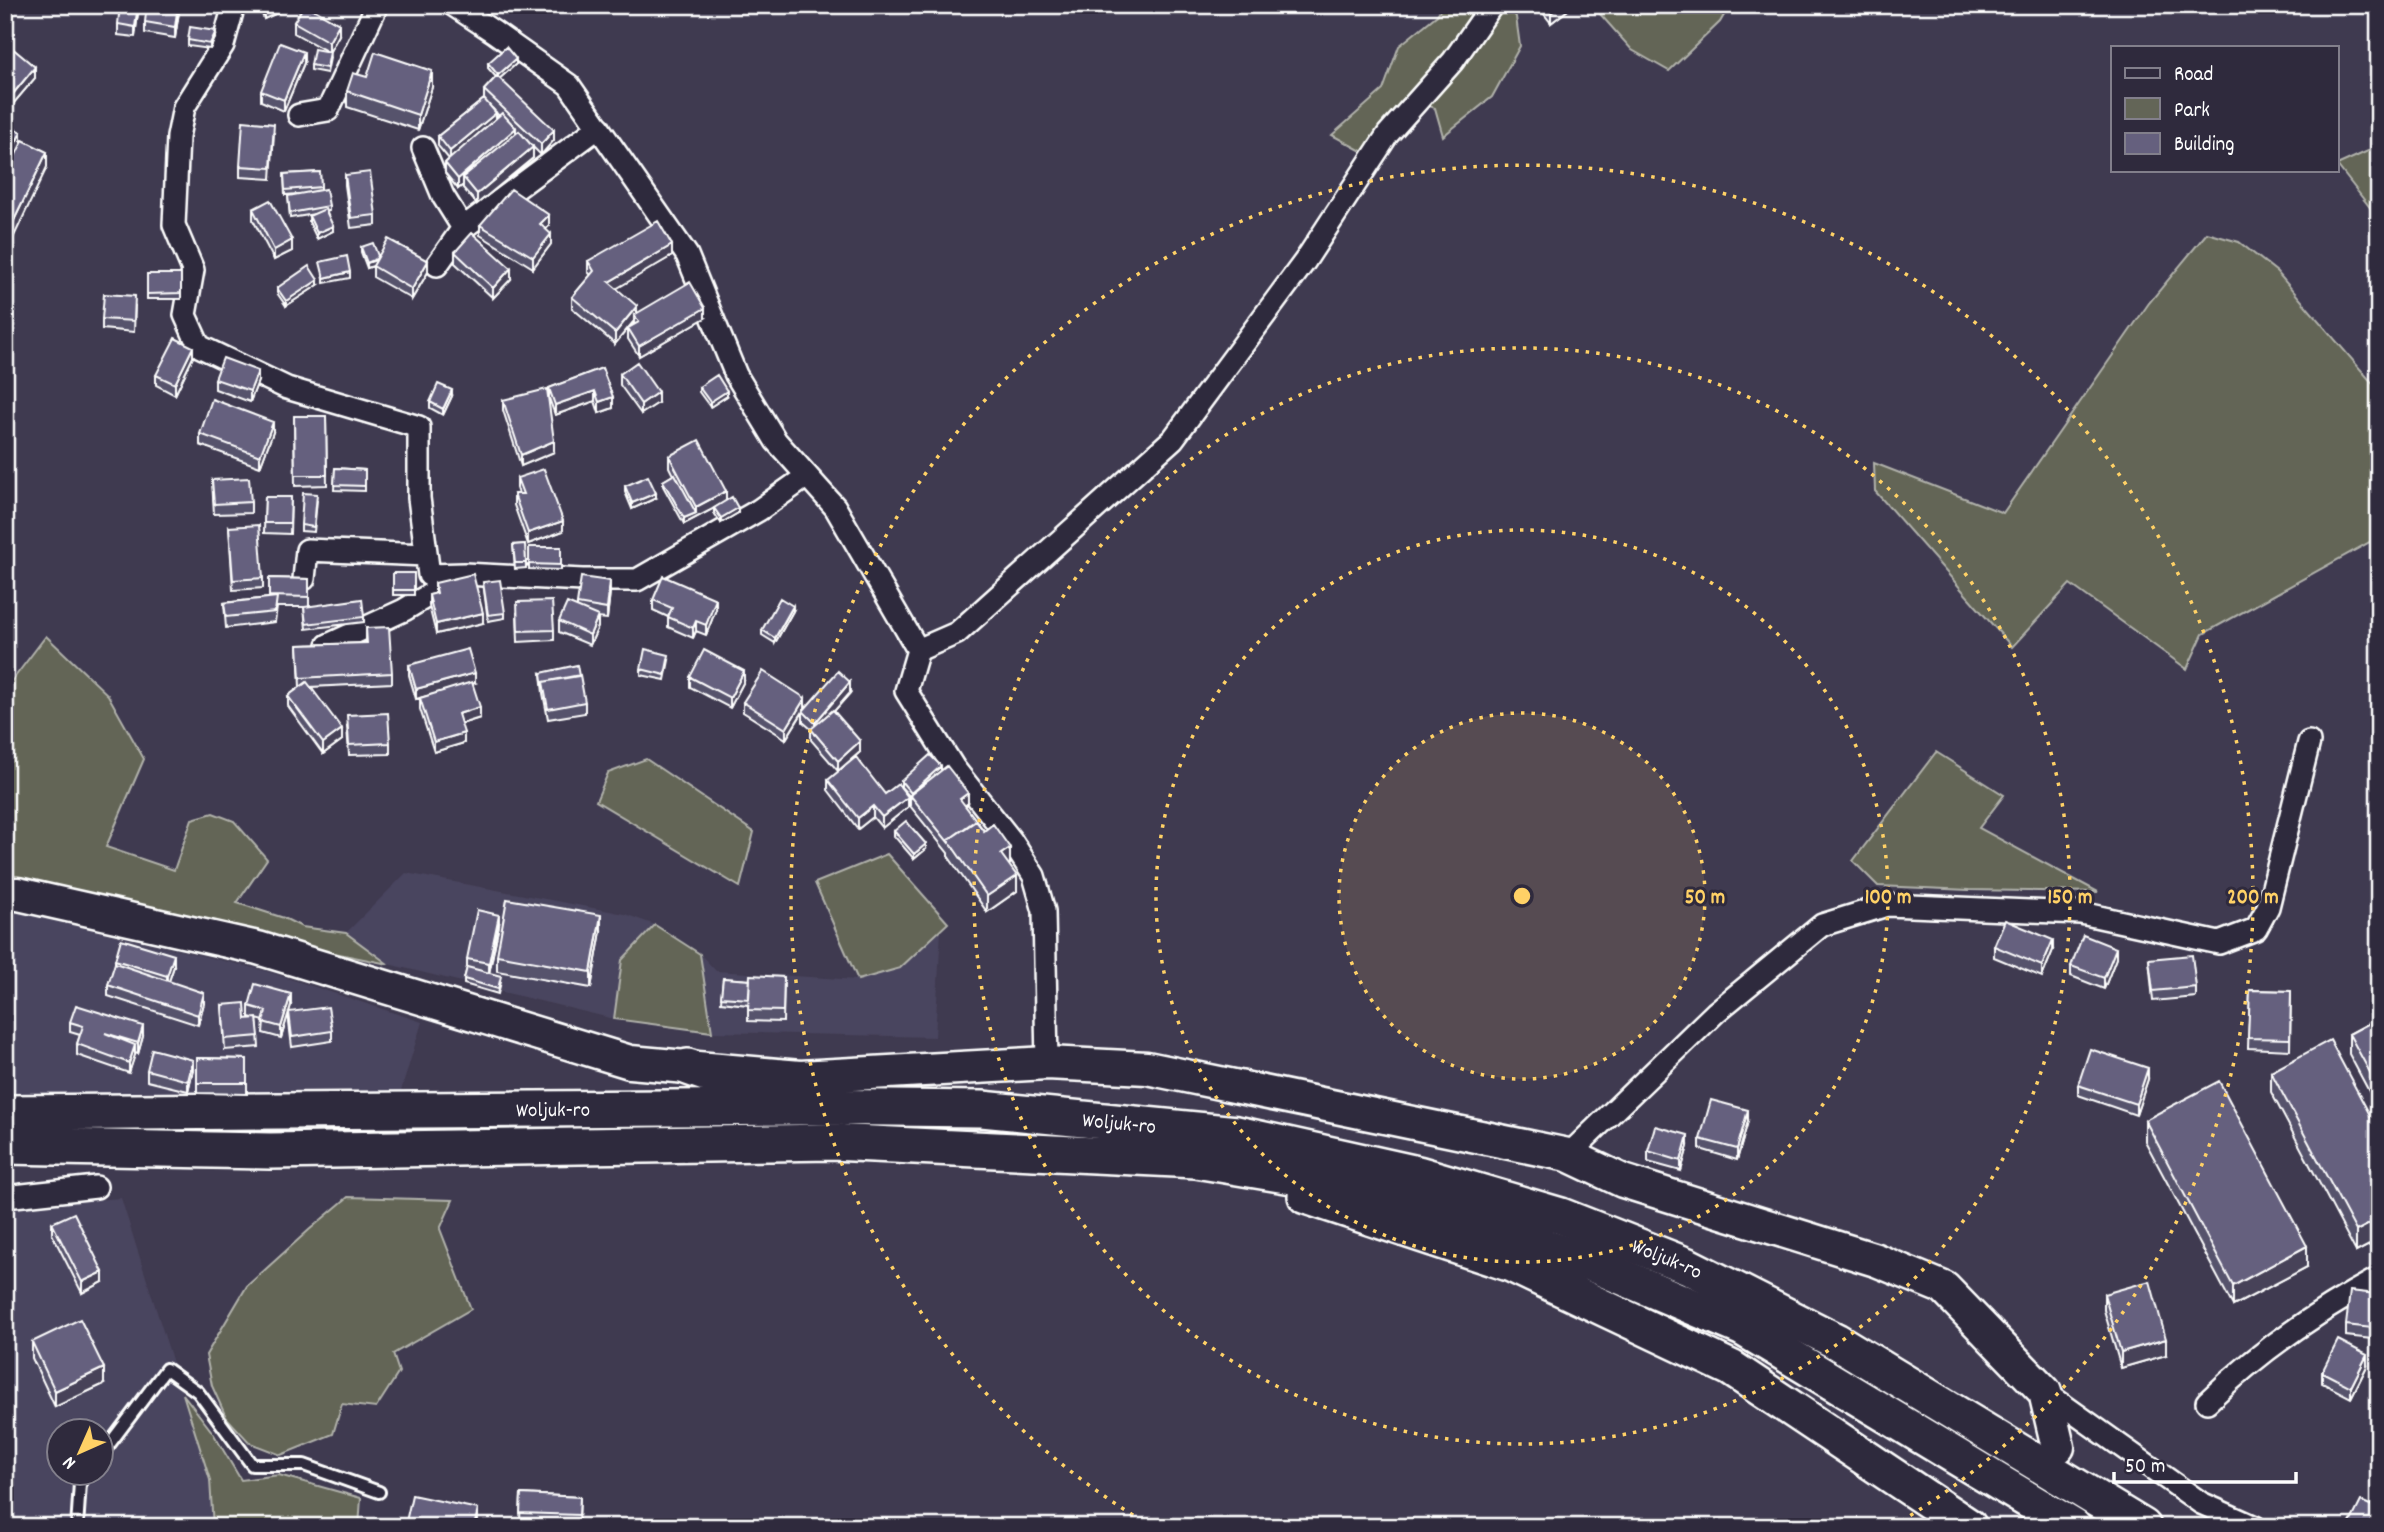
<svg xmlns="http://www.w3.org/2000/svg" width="2384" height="1532" font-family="Dekko,sans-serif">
<rect width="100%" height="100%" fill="#3f3a50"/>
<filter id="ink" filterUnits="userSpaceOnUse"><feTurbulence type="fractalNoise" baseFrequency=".0143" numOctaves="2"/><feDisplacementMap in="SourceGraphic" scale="14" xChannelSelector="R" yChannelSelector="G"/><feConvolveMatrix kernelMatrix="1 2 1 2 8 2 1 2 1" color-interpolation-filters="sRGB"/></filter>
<g filter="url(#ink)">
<path fill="#4a455e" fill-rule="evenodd" d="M5,873L11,874L28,915L263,970L422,1022L401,1091L5,1095Z
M406,873L625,914L655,925L622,960L614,1019L388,964L346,933Z
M941,930L935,1037L712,1032L700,954L716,971L858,980L900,968Z
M121,1198L210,1480L213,1527H5V1207ZM60,1430H102V1472H60Z"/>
<path fill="#636557" stroke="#b1b2ab" stroke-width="2" d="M1443,5H1510L1516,17L1520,46L1492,97L1443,136L1435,108L1410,99L1365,153L1332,135L1383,90L1399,46L1437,15Z
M1592,5H1730L1720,22L1669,71L1632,50Z
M2379,146V219L2337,165Z
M2207,233L2239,242L2277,272L2373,384L2379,387V537L2203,634L2187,669L2070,584L2012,647L1875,491L1874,463L2003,513L2149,303Z
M46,636L108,695L144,759L106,847L174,870L192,819L213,813L234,821L267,859L237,903L284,918L302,927L346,933L388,964L177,921L15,883L11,874L5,818V690Z
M1936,752L2004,795L1979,828L2098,892L1969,890L1878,886L1853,861Z
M646,759L754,832L740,887L596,801L608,773Z
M887,854L948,923L900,968L858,980L815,883Z
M655,925L700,954L712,1032L614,1019L622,960Z
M348,1197L453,1200L440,1229L471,1309L393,1354L399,1372L376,1408L342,1404L333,1434L281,1455L250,1443L226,1417L212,1386L206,1355L247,1286L309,1230Z
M183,1394L213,1433L241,1480L279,1475L361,1498L359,1527H213L210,1480Z"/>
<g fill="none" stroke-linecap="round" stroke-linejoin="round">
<defs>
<path id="lane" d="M102,1454L166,1369L198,1392L252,1465H304L379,1492
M77,1527L80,1483L87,1472"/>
<path id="street" d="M234,5L223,45L184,107L178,137L174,225L193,270L185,315L199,346L287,388L419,427V498L429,575L464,574L583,580H637L759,510L807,476
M453,5L494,32L569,85L687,255L736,375L776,441L835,507L918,650L906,691L954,768L1011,840L1034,876L1044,911L1047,1063
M299,115L328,110L377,5
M423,148L443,196L463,228
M437,265L463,228L599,127
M304,579L307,550L426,555
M328,645L404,610L459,577
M918,650L957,633L1173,439L1305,261L1388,134L1453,61L1492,5
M1568,1155L1716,1012L1822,925L1887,905L2081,913L2219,943L2256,929L2268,907L2309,742
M5,1197L96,1187
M2045,1392L2201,1503L2255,1527
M2207,1402C2258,1352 2316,1312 2379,1278"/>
<path id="secondary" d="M5,894H18L258,948L630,1062L800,1077L1047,1063L1147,1068L1568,1155L1623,1181L1876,1260L1944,1288L2045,1392L2058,1447"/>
<g id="primary">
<path d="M688,1067L781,1100"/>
<path id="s1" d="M5,1113L800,1107L982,1109L1237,1134L1418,1174L1561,1216L1688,1266L1836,1341L2143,1527"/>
<path d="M5,1146L270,1151L832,1142L1196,1160L1395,1193L1592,1264L1743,1328L2073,1527"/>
<path d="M1306,1196L1511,1264L1731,1368L1969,1527"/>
</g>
</defs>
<use href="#lane" stroke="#fff" stroke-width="16"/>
<use href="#street" stroke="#fff" stroke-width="26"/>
<use href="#secondary" stroke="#fff" stroke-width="37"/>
<use href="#primary" stroke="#fff" stroke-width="40"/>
<use href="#lane" stroke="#2f2a3d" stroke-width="10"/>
<use href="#street" stroke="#2f2a3d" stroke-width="21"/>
<use href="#secondary" stroke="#2f2a3d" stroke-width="32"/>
<use href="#primary" stroke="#2f2a3d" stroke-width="35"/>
</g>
<path fill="#57536c" stroke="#fff" stroke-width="2" fill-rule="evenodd" d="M139,5L135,37L118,35V24Z
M180,5L175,38L145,33V22Z
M258,5H295L264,19Z
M523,5H539L529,13Z
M1537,5H1573V6L1551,23Z
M294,22L339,35L329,52L330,58L327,73L311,70V65L328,52L294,33Z
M216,36L210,49L188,46V40Z
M5,42L35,78L12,105V111L5,119Z
M304,63L284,111L261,101V91Z
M488,63L516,64L499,79L554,140L541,155L531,145L533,158L477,204L463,188V185L458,189L445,173V163L449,159L438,146V136L484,99V90L496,77L488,68ZM492,108L499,116L496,119Z
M367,77L432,87L418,130L347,107V91Z
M274,134L271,179L240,177V166Z
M320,172L321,190L329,206V211L326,212L333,231L317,239L309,222V216L315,214L290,218L288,196L298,194L285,195L284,174Z
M345,175L376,215V225L351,228L345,185Z
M253,209L292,251L274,260L253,220Z
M480,225L549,226L546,229L551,244L533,268L480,235Z
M361,247L378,256L428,272L412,299L373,277V266L367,268L361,252Z
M455,252L511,279L493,298L455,263Z
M672,256L616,288L637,313L705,318L639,356L628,339V328L634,325V321L615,344L572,308V297L591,275L588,272V261Z
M147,274H181V299H147Z
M318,285L286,306L277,293V288Z
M135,306L134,332L102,329V319Z
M193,357L175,395L156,385V375Z
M602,368L613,408L599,413L595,401L555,415L549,398V388Z
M620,374L658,403L641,414L620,385Z
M215,379L258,381L250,402L215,389Z
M699,387L727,396L710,407L699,392Z
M452,396L443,415L430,408V402Z
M503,400L554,452L521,466L503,410Z
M294,416H326L327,485L295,486Z
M273,432L260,467L200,445V434Z
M669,456L726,501L738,513L721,523L714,513V508L684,524L663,486V481L673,475L669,467Z
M335,468L365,470V491L334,490Z
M517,478L563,531L528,544L514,505V494H519L517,488Z
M212,480L251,502V513L214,514Z
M625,486L656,498L632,509L625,492Z
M265,497H291L290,534L264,533Z
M317,500L314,532L301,531V525Z
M229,527L263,578V588L233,590Z
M525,544L526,568L515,569L513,545Z
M529,547H561V570L529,569Z
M393,573H414V595H393Z
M269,578L309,579V606L364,617V622L306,629L304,607H277L275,622L226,628L224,603L269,598Z
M483,582L505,613V618L488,621Z
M435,583L483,623L436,634L429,606V595L435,594Z
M610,592L607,619L598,618V627L590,645L559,632V621L577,607V604Z
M653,600L716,609L706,635L696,631L693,638L668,627V617L653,610Z
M793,611L775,643L762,635V630Z
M517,613L554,630V640L518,642Z
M366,628L392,673V683L311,687L342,740L323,754L288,706V696L300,687L298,645L366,643Z
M669,660L665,680L641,675V669Z
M409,665L475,683L472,684L480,718L461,724L464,743L434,752L420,709V698L429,696L416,699L409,675Z
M541,673L585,702V713L548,719L543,693Z
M690,677L744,681L730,708L690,687Z
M850,693L834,711L860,752L838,771L811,740V729L803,722V712L786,739L743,712V702L805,708Z
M347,726L390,743V754L349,755Z
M828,780L885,794L908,807L882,828L873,817L858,829L828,790Z
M901,781L968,803L965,806L1010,864L1009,865L1017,891L987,912L948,856V853L910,806V797L901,787Z
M894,831L926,849L914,859L894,836Z
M499,925L489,973L501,982L498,994L464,984V979L467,968V959Z
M601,931L591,988L497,971V955Z
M1994,946L2053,950L2042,977L1994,957Z
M2116,958L2104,989L2071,976V966Z
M2149,959L2196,987V997L2153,1001Z
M115,960L174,966L169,981L204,1003L198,1025L108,996V985L115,965Z
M784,977L783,1022L748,1021V1005L721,1002L723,978L750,980Z
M2250,990L2291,991L2290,1050L2248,1048Z
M222,1005L246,1019L253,1018L249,1017V1006L291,1005L281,1038L263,1033L264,1021L257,1019L259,1047L225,1050Z
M289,1012L332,1031V1041L292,1047L289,1023Z
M2379,1018V1110L2349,1054V1034Z
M70,1022L143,1036L138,1054L135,1053L129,1073L77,1055V1044L80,1035L70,1032Z
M197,1058L247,1059V1094L197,1093Z
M147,1070H193L188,1091L147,1081Z
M2271,1072L2379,1132V1240L2356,1252L2271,1092Z
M2148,1079L2136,1115L2078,1095V1085Z
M2145,1120L2307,1267L2233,1306L2145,1141Z
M1748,1121L1737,1160L1700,1149V1139Z
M1688,1146L1681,1171L1648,1162V1151Z
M52,1223L103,1282L82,1293L52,1234Z
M2104,1294L2166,1355L2121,1368L2104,1310Z
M2376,1304L2372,1339L2346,1336V1325Z
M32,1342L104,1384L55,1407L32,1358Z
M2367,1366L2351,1398L2322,1383V1372Z
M521,1494L580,1497L579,1526L520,1523Z"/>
<path fill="#474358" stroke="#fff" stroke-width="2" d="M138,5H139L135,37V27Z
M178,5H180L175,38V27Z
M264,5H295L264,19Z
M529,5H539L529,13Z
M1561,5H1573V6L1551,23V13Z
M339,24V35L329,53V42Z
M216,31V36L210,49V44Z
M304,52V63L284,111V100Z
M516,59V64L498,80V75Z
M35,67V78L12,105V111L5,119V109L12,101V95Z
M432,71V87L418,130V115Z
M496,113V124L450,161V151Z
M516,128V139L463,177V185L458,189V179Z
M554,130V140L541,155V144Z
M21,132V147L5,179V164Z
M533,147V158L477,204V194Z
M47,152V167L5,255V239Z
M549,215V226L540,234V224Z
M333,226V231L317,239V233Z
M551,234V244L533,268V257Z
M292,240V251L274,260V250Z
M672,245V256L609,293V282Z
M379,259V264L367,268V263Z
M428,261V272L412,299V289Z
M511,268V279L493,298V288Z
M350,272V278L324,283V278Z
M318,280V285L286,306V301Z
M637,306V317L634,315V321L615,344V333Z
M705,308V318L639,356V346Z
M193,347V357L175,395V384Z
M258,371V381L250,402V391Z
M452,390V396L443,415V409Z
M595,391V401L555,415V405Z
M727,391V396L710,407V402Z
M658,392V403L641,414V404Z
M613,397V408L599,413V402Z
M273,422V432L260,467V456Z
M554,441V452L521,466V455Z
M726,491V502L684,524V518L696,513V507Z
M656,493V498L632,509V503Z
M738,508V513L721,523V518Z
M563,521V531L528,544V533Z
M610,581V592L607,619V609Z
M716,599V609L706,635V625Z
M793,606V611L775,643V638Z
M483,613V623L436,634V624Z
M598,616V627L590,645V635Z
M696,621V631L693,638V628Z
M744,671V681L730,708V698Z
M475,673V683L416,699V689Z
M850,682V693L815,733V723Z
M805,698V708L786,739V729Z
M480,707V718L458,725V714Z
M342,729V740L323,754V743Z
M464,733V743L434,752V742Z
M860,741V752L838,771V761Z
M941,766V772L911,798V793Z
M968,793V803L960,810V799Z
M908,797V807L882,828V817Z
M873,806V817L858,829V818Z
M926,844V849L914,859V854Z
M1010,848V864L1001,870V854Z
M1017,876V891L987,912V896Z
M499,915V925L489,974V963Z
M601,915V931L591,988V972Z
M2053,940V950L2042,977V966Z
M2116,948V958L2104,989V978Z
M174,955V966L167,987V976Z
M204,993V1003L198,1025V1015Z
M291,994V1005L281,1038V1027Z
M143,1026V1036L138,1054V1043Z
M135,1045V1055L129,1073V1063Z
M193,1060V1070L188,1091V1081Z
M2148,1068V1079L2136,1115V1104Z
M1748,1110V1121L1737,1160V1149Z
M1688,1135V1146L1681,1171V1161Z
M2379,1219V1240L2356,1252V1231Z
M2307,1246V1267L2233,1306V1286Z
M103,1272V1282L82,1293V1282Z
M2376,1294V1304L2372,1339V1328Z
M2166,1339V1355L2121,1368V1352Z
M2367,1355V1366L2351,1398V1387Z
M104,1368V1384L55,1407V1391Z
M478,1509V1520L476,1527H474Z"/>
<path fill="#65607e" stroke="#fff" stroke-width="2" d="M120,5H138L135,27L118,24Z
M147,5H178L175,27L145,22Z
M304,5H306L339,24L329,42L294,22Z
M1545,5H1561L1551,13Z
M190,27L216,31L210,44L188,40Z
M5,42L35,67L12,95L5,89Z
M280,43L304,52L284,100L261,91Z
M506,47L516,59L498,75L488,63Z
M314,49L330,52L327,68L311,65Z
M375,52L432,71L418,115L347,91L353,73L367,77Z
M497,76L554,130L541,144L484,90Z
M5,94L12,101L5,109Z
M484,99L496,113L450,151L438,136Z
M502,113L516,128L458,179L445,163Z
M243,121L274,124L271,168L240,166Z
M5,124L21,132L5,164Z
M519,131L533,147L477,194L463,177Z
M23,140L47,152L5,239V177Z
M320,172L321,187L285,190L284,174Z
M370,172L376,215L351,218L345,175Z
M326,189L329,206L290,213L288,196Z
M511,189L549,215L540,224L551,234L533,257L480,225Z
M270,200L292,240L274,250L253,209Z
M325,209L333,226L317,233L309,216Z
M658,221L672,245L609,282L637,306L615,333L572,297L594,271L588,261Z
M472,233L511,268L493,288L455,252Z
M388,239L428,261L412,289L373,266Z
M373,243L378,256L376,259L367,263L361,247Z
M347,256L350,272L324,278L320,262Z
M309,266L318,280L286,301L277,288Z
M147,274H181V293L147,294Z
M690,282L705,308L639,346L628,328L639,322L634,315Z
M104,294L135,296L134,321L102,319Z
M175,338L193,347L175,384L156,375Z
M223,358L258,371L250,391L215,379Z
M637,362L658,392L641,404L620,374Z
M602,368L613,397L599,402L595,391L555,405L549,388Z
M717,375L727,391L710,402L699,387Z
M438,384L452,390L443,409L430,402Z
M547,389L554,441L521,455L503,400Z
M212,399L273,422L260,456L200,434Z
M294,416H326L327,475H295Z
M699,440L726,491L696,507L669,456Z
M335,468L365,470V486L334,485Z
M544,469L563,521L528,533L514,494H523L517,478Z
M675,474L696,513L684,518L663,481Z
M648,476L656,493L632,503L625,486Z
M249,478L251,502L214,504L212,480Z
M303,493L317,494L314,527L301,525Z
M265,497H291L290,523H264Z
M732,497L738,508L721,518L714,508Z
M259,525L263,578L233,580L229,527Z
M525,544L526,563H515L513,545Z
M529,547H561V565L529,564Z
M393,573H414V590H393Z
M473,574L483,613L436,624L429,595L437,593L435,583Z
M663,576L716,599L706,625L696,621L693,628L668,617L672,608L653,600Z
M581,577L610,581L607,609L577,604Z
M269,578L309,579V597L269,596Z
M500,580L505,613L488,615L483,582Z
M277,597L275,612L226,617L224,603Z
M780,598L793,606L775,638L762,630Z
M362,599L364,617L306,624L304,607Z
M552,601L554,630L518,631L517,602Z
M567,603L598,616L590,635L559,621Z
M389,627L392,673L300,678L298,645L367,643L366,628Z
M468,649L475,673L416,689L409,665Z
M645,649L669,655L665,675L641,669Z
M704,650L744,671L730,698L690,677Z
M577,665L579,676L543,682V688L541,673Z
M763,671L805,698L786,729L743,702Z
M838,671L850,682L815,723L803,711Z
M580,675L585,702L548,709L543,682Z
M307,682L342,729L323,743L288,696Z
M472,682L480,707L458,714L464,733L434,742L420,698Z
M833,710L860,741L838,761L811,729Z
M388,713L390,743L349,745L347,715Z
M930,755L941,766L911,793L901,781Z
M856,757L885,794L898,784L908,797L882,817L873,806L858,818L828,780Z
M947,766L968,793L960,799L976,820L948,840V842L910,795Z
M906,821L926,844L914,854L894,831Z
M976,821L984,831L993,824L1010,848L1001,854L1017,876L987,896L948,840Z
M507,899L601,915L591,972L497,955Z
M477,910L499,915L489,963L467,959Z
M2005,920L2053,940L2042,966L1994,946Z
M2083,935L2116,948L2104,978L2071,966Z
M121,939L174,955L167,976L115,960Z
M2192,955L2196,987L2153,991L2149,959Z
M115,963L204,993L198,1015L108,985Z
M467,967L501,976L498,989L464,979Z
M750,975L784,977L783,1011L748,1010Z
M723,978L750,980L749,999L721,997Z
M255,984L291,994L281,1027L263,1022L266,1011L249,1006Z
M2250,990L2291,991L2290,1039L2248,1038Z
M245,1003L246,1019L257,1018L259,1036L225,1039L222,1005Z
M76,1005L143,1026L138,1043L105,1033L135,1045L129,1063L77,1044L83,1026L70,1022Z
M328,1007L332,1031L292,1037L289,1012Z
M2379,1018V1089L2349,1034Z
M2330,1040L2379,1132V1219L2356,1231L2271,1072Z
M152,1049L193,1060L188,1081L147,1070Z
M2090,1049L2148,1068L2136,1104L2078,1085Z
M197,1058L247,1059V1083H197Z
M2219,1081L2307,1246L2233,1286L2145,1120Z
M1711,1100L1748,1110L1737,1149L1700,1139Z
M1655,1126L1688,1135L1681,1161L1648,1151Z
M74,1213L103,1272L82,1282L52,1223Z
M2150,1281L2166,1339L2121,1352L2104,1294Z
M2350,1291L2376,1294L2372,1328L2346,1325Z
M80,1319L104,1368L55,1391L32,1342Z
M2338,1340L2367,1355L2351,1387L2322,1372Z
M521,1494L580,1497L579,1515L520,1513Z
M412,1495L478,1509L474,1527L405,1526Z
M2361,1501L2379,1509V1527H2348Z"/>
</g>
<circle cx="1522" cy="896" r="183" fill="#ffd166" fill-opacity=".12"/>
<g fill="none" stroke="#ffd166" stroke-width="3.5" stroke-dasharray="3.5 7">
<circle cx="1522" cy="896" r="183"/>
<circle cx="1522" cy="896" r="366"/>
<circle cx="1522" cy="896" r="548"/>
<path d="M1151 1526A731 731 0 1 1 1893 1526"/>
</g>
<g text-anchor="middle" stroke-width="6" stroke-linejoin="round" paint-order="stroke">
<g font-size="21" fill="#fff" stroke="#2f2a3d">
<text dy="7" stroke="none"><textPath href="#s1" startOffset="548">Woljuk-ro</textPath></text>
<text dy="7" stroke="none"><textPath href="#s1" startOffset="1115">Woljuk-ro</textPath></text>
<text dy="7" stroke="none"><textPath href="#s1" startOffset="1682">Woljuk-ro</textPath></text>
</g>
</g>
<circle cx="1522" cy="896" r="10" fill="#ffd166" stroke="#2f2a3d" stroke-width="3.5"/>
<g font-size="21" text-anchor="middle" font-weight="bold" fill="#ffd166" stroke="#2f2a3d" stroke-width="6" stroke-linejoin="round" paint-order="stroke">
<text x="1705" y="903">50 m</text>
<text x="1888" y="903">100 m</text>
<text x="2070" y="903">150 m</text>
<text x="2253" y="903">200 m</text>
</g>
<rect width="2384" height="1532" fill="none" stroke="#2f2a3d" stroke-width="28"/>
<rect x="14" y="14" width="2356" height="1504" fill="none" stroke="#fff" stroke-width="2.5" filter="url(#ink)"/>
<rect x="2111" y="46" width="228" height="126" fill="#2f2a3d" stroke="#827f8b" stroke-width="2"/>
<rect x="2125" y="68" width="35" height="10" fill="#2f2a3d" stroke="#827f8b" stroke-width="2"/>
<text x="2174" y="80" font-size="21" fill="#ffffff">Road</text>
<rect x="2125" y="98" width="35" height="21" fill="#636557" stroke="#827f8b" stroke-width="2"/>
<text x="2174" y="116" font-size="21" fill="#ffffff">Park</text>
<rect x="2125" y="133" width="35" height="21" fill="#65607e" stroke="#827f8b" stroke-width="2"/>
<text x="2174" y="150" font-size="21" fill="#ffffff">Building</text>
<g transform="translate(80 1452) rotate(225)"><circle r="33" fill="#2f2a3d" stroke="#827f8b" stroke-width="2"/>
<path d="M0-5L12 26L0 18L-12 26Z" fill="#ffd166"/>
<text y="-10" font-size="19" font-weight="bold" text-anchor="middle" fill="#ffffff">N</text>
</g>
<path d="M2114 1472v10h182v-10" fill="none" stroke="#ffffff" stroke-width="3.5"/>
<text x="2125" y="1472" font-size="21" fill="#ffffff" stroke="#2f2a3d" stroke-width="5" paint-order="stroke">50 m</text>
</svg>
